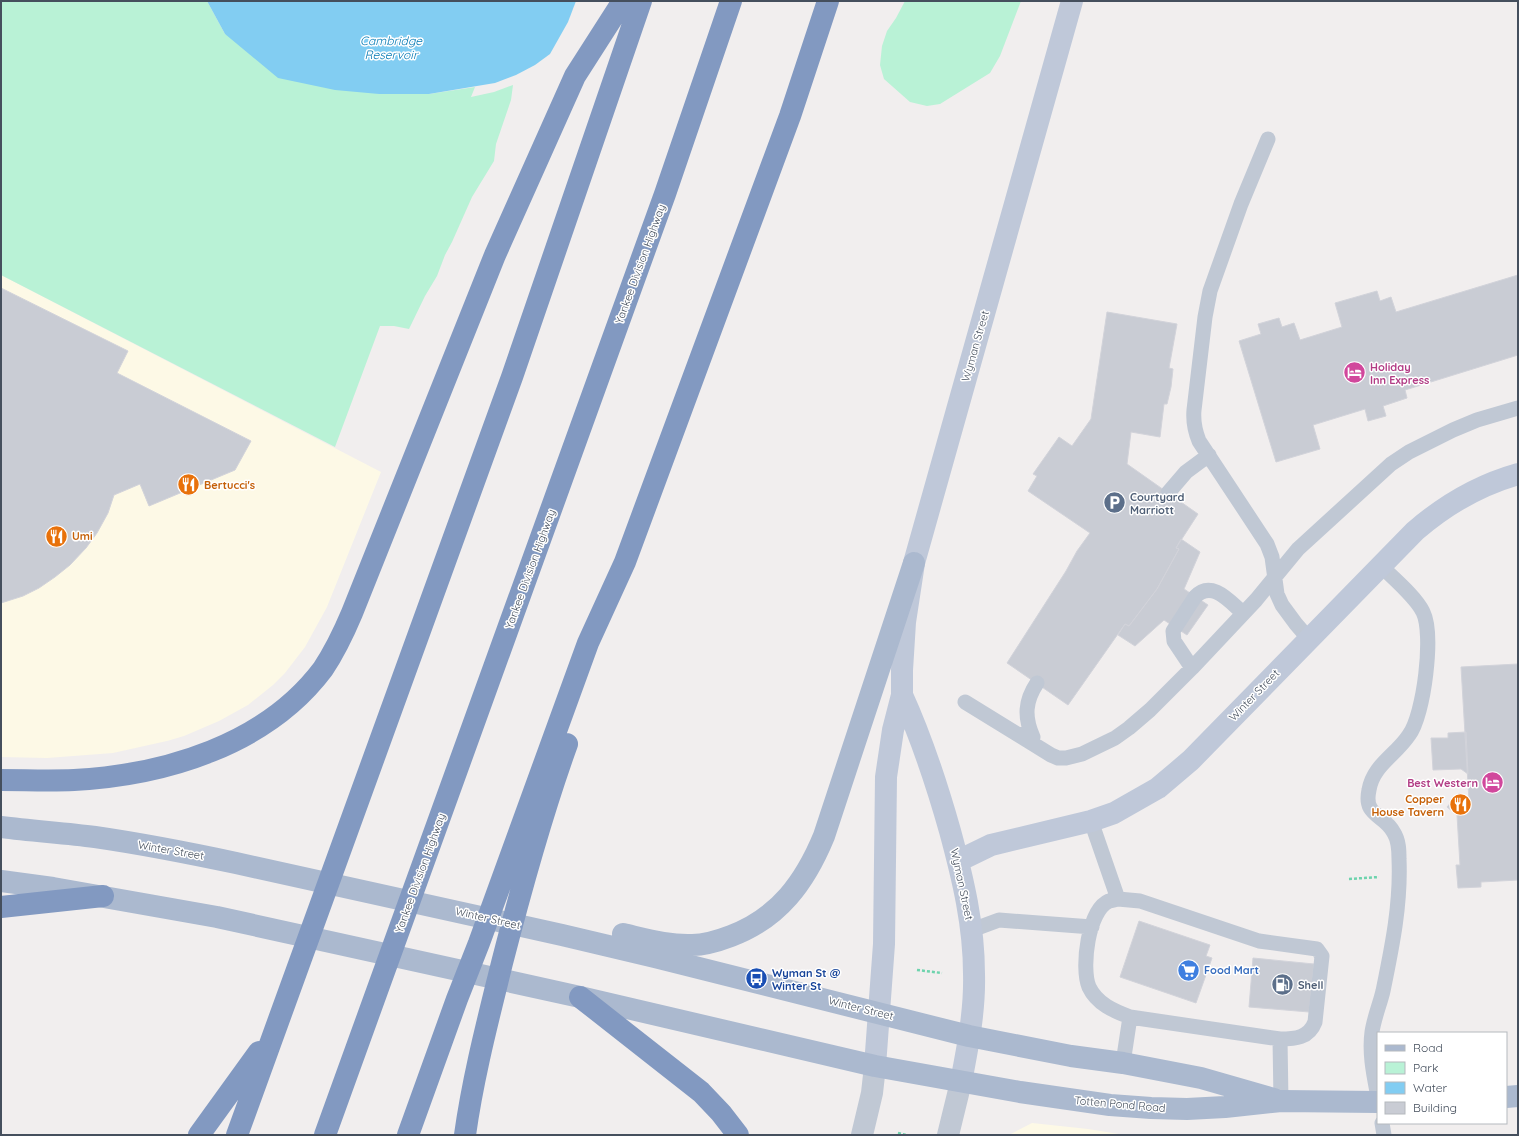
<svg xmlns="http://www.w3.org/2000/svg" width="1519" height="1136" font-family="Quicksand,sans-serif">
<rect width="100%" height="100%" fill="#f1eeee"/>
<path fill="#fdf9e6" d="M1,275L381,472L327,607L305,647L285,673L273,685L248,705L219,721L184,736L167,741L113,753L47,758L1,757Z
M1032,1123L1088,1129L1125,1135H1009Z"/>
<path fill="#b9f2d6" d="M1,1H207L225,34L379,94H429L475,87L471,97L494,92L513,85L511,100L496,144L494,161L472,197L452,242L445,255L437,276L425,296L409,329L394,326H380L335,447L1,275Z
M905,1H1021L1000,56L990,73L940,104L927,106L910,102L884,79L880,65L882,46L887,31L896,18Z"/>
<path fill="#82cdf2" d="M207,1H576L568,22L550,54L535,65L516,75L495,83L429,94H379L335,90L278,78L225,34Z"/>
<path fill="#c9ccd4" stroke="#d2d3da" d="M1518,275V355L1405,390L1407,398L1383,406L1386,416L1368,421L1365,409L1313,425L1320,449L1276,462L1239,341L1261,334L1258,324L1279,318L1282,327L1294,323L1300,340L1342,327L1335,303L1377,291L1380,301L1391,297L1396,312Z
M1,288L128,351L117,373L251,441L235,470L149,506L140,484L114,495L108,513L97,533L86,548L70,565L55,577L39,588L23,596L1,603Z
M1107,312L1177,324L1169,368L1173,369L1171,387L1167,404H1164L1160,437L1131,432L1127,464L1198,514L1176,548L1179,549L1157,589L1129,626L1125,624L1068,705L1007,663L1066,571L1077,551L1090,533L1028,491L1037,476L1033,474L1059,437L1072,446L1091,419Z
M1181,539L1200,552L1184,589L1208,605L1187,635L1164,620L1135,646L1118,635L1125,624L1129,626L1157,589L1179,549L1176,548Z
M1518,664V880L1481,882V887L1458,888L1456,865H1460L1457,815L1447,807L1459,793L1469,801L1461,667Z
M1466,732L1468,774L1461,769L1433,770L1431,738H1448V733Z
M1139,921L1210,945L1206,956L1212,958L1196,1003L1120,977Z
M1253,958L1314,964L1309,1012L1249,1007Z"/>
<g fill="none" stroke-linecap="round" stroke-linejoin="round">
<path stroke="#6ed3ad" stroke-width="2.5" stroke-dasharray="3 2" stroke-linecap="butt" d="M1349,879L1379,877
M917,970L942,973
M898,1133L906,1135"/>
<path stroke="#c0c8d4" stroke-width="15" d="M1268,139L1241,204L1210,291L1205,317L1194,410C1193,421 1195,431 1199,441L1267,544L1272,557L1277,594L1282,605L1296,624L1309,639
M1168,493L1186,472L1209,455
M1192,668L1174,641L1173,631L1195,597C1212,579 1230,602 1243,613
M965,702L1051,755L1058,758H1066L1082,754L1115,738L1129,728L1150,710L1192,668L1256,600L1298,549L1391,464L1409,452L1453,430L1477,420L1518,408
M1025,733L1033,737C1024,717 1025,701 1037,683
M1091,821L1118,899
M1118,899L1140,901L1259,941L1317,949L1322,956L1315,1022C1309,1038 1295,1039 1280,1039L1130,1017C1114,1011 1097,1004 1089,987C1081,968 1088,910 1109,901C1112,900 1115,900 1118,899Z
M972,930L999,920L1092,927
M1280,1039L1281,1101
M1123,1063L1130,1017
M1378,1097C1374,1076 1369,1054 1372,1032C1374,1018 1380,1004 1383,991C1392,947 1401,904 1399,859C1399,851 1399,841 1394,833C1385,814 1363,817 1369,790C1373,765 1396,755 1409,735C1424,715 1434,634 1423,612C1416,597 1393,578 1380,565
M1382,1123L1384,1135"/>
<path stroke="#c0c8d4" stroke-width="22" d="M862,1135L872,1093L875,1066
M948,1135L961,1082"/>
<path stroke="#bfc8d9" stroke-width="22" d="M902,695C922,739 937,785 950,831C963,879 974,925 974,974C975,1010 968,1046 961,1082
M958,861L991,845L1091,821L1114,813L1158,788L1191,760L1415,531C1445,505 1479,485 1518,474
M875,1066L884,944L886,777L893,730L902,695V670L905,622L914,563L1072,1"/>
<path stroke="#abb9cf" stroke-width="22" d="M1,827C32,831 64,833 95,837C143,844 189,853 236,863L562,935L655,957L969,1036L1071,1056L1123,1063L1201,1078L1274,1099
M1,881L53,888L217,917L580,997L875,1066L1020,1092L1110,1105L1151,1108L1187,1109L1225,1107L1281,1101L1378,1102
M623,934C645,939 669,946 692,945C706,945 718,941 731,936C779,918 805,882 824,836L914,563
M1506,1097L1518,1096"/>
<path stroke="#8299c1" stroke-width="22" d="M1,780C25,780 50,781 74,780C165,775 266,745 323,669C335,651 344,632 352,613L495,255L575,76L623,1
M1,907L103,896
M580,997L701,1092L721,1113L738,1135
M199,1135L259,1052
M237,1135L512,377L641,1
M325,1135L665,194L731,1
M408,1135L457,999L479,943L588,643L625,562L790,116L828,1
M465,1135C473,1077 488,1020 502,963C521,889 541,816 567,744"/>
</g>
<defs>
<symbol id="hotel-disc" viewBox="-11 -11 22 22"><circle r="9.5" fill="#d1479c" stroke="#fff"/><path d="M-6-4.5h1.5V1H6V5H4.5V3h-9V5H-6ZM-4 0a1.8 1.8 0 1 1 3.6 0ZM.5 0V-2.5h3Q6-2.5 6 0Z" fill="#fff"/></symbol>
<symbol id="restaurant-disc" viewBox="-11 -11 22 22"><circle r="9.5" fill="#e8710a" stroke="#fff"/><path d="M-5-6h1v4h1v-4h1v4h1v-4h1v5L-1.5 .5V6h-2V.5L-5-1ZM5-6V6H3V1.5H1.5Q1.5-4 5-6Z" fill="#fff"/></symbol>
<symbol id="parking-disc" viewBox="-11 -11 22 22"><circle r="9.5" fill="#5c6f8a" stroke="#fff"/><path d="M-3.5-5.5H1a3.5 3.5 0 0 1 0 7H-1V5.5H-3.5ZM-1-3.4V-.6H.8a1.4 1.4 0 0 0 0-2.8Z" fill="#fff"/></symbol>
<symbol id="supermarket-disc" viewBox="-11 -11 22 22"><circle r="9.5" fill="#3f7fe0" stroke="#fff"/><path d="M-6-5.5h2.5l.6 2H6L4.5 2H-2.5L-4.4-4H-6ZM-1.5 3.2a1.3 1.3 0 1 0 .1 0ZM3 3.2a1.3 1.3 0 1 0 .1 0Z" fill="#fff"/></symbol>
<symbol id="bus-disc" viewBox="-11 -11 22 22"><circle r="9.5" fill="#1a4fb4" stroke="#fff"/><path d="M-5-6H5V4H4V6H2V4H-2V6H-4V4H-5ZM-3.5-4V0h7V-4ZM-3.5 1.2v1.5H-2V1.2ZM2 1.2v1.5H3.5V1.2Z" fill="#fff"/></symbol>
<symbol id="fuel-disc" viewBox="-11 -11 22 22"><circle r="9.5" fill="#5c6f8a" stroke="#fff"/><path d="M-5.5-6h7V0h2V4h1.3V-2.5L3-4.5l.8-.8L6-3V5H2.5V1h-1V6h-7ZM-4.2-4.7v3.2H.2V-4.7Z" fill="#fff"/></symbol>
</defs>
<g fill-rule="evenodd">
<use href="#hotel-disc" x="1342" y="360" width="25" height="25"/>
<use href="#restaurant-disc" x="176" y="472" width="25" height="25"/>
<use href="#parking-disc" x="1102" y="490" width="25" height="25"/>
<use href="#restaurant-disc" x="44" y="524" width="25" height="25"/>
<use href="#hotel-disc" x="1480" y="770" width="25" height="25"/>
<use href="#restaurant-disc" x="1448" y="792" width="25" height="25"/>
<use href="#supermarket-disc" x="1176" y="958" width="25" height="25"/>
<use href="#bus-disc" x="744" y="966" width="25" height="25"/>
<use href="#fuel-disc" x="1270" y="972" width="25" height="25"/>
</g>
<g text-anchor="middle" stroke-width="3" stroke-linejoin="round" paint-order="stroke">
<g font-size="11" fill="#454f5d" stroke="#fff">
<text transform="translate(640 264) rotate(-70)" y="4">Yankee Division Highway</text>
<text transform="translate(975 346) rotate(-74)" y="4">Wyman Street</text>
<text transform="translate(530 569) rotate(-70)" y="4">Yankee Division Highway</text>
<text transform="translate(1254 695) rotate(-46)" y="4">Winter Street</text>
<text transform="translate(171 850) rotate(10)" y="4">Winter Street</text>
<text transform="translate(420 873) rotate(-70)" y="4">Yankee Division Highway</text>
<text transform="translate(962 884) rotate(78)" y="4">Wyman Street</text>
<text transform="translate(488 918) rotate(13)" y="4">Winter Street</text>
<text transform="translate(861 1008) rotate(14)" y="4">Winter Street</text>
<text transform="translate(1120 1104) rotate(5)" y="4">Totten Pond Road</text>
</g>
<g font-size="11" font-weight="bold" fill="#b23c85" stroke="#fff" text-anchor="start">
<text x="1370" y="371">Holiday<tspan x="1370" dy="13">Inn Express</tspan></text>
<text x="1478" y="787" text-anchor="end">Best Western</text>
</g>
<g font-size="11" font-weight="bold" fill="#c56008" stroke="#fff" text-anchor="start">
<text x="204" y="489">Bertucci's</text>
<text x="72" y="540">Umi</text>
<text x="1444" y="803" text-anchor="end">Copper<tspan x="1444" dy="13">House Tavern</tspan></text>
</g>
<g font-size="11" font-weight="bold" fill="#4e5e75" stroke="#fff" text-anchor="start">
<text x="1130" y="501">Courtyard<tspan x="1130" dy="13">Marriott</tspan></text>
<text x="1298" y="989">Shell</text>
</g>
<g font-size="11" font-weight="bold" fill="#366cbe" stroke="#fff" text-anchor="start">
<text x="1204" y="974">Food Mart</text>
</g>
<g font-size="11" font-weight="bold" fill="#164399" stroke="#fff" text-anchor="start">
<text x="772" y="977">Wyman St @<tspan x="772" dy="13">Winter St</tspan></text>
</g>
<g font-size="12" font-style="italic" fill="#0278b3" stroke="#fff">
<text x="391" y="45">Cambridge<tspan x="391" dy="14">Reservoir</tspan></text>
</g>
</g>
<rect width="1519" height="1136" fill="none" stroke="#454f5d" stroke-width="4"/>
<rect x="1377" y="1032" width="130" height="92" fill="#ffffff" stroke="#b5b9be"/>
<rect x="1385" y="1045" width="20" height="6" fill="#abb9cf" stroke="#b5b9be"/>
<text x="1413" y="1052" font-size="12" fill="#454f5d">Road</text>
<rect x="1385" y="1062" width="20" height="12" fill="#b9f2d6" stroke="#b5b9be"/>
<text x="1413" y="1072" font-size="12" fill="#454f5d">Park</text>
<rect x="1385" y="1082" width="20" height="12" fill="#82cdf2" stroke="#b5b9be"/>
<text x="1413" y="1092" font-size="12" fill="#454f5d">Water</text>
<rect x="1385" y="1102" width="20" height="12" fill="#c9ccd4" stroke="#b5b9be"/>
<text x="1413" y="1112" font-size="12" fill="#454f5d">Building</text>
</svg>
